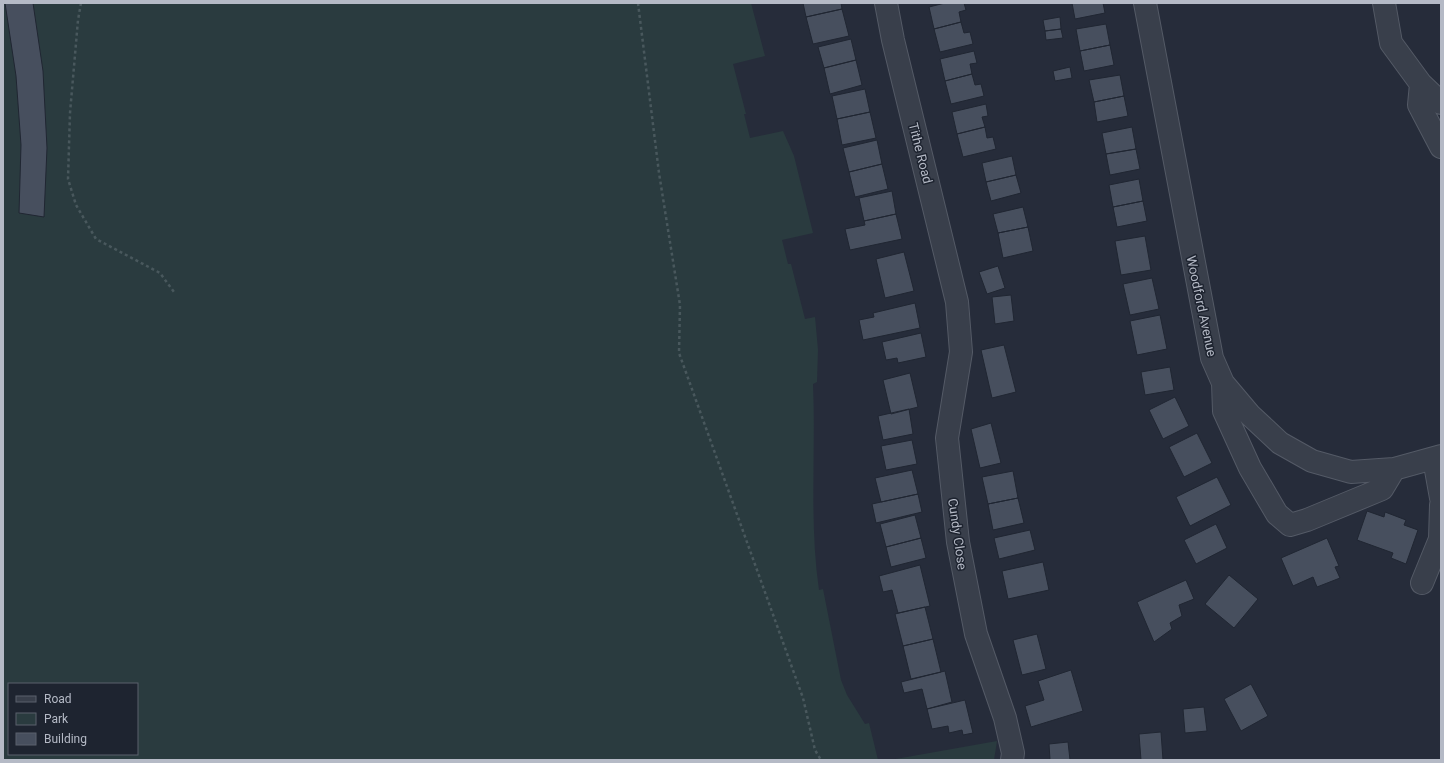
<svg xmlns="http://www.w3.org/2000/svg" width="1444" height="763" font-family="Roboto,sans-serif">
<rect width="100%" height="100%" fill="#262c3a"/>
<path fill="#2a3b3f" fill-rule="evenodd" d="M3,3H751L765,56L733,64L746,114H744L750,138L783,131L794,156L813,233L782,240L788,264H791L805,319L815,317L818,350L817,382L813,384C816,452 809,521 819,590L823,589L841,680L847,695L865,724L869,723L878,760H3ZM9,684H137V754H9Z
M997,741L994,760H890Z"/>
<path fill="#474f5e" stroke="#202632" d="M5,3H33L43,71L47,148L44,217L19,213L21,145L16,76Z
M803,3H841L842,9L806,17Z
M945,3H964L966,10L959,12L961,22L934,29L929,7Z
M1072,3H1103L1105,13L1075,19Z
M842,9L849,36L813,44L806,17Z
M1060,17L1061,29L1045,31L1043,20Z
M961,22L964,33L970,32L973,44L940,52L934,29Z
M1106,24L1110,45L1080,51L1076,29Z
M1061,29L1063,38L1046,40L1045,31Z
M851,39L856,60L824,68L818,47Z
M1110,45L1114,65L1084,71L1080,51Z
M974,51L977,63L970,64L972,74L945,81L940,59Z
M856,60L862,85L830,94L824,68Z
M1070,67L1072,78L1055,81L1053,71Z
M972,74L975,85L981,84L984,96L951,104L945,81Z
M1120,75L1124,96L1094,102L1089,80Z
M865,89L870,112L837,119L832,96Z
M1124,96L1128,116L1097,122L1094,102Z
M986,104L988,116L982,117L985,127L957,134L952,112Z
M870,112L876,138L842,145L837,119Z
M985,127L987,138L993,137L996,149L963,157L957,134Z
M1132,127L1136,149L1106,154L1102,133Z
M877,140L882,164L849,172L843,148Z
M1136,149L1140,169L1110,175L1106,154Z
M1012,156L1016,175L986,182L982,163Z
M882,164L888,189L855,197L849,172Z
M1016,175L1021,193L991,201L986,182Z
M1139,179L1143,201L1113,207L1109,185Z
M892,191L896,214L864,221L859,198Z
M1143,201L1147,221L1117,227L1113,207Z
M1023,207L1028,227L998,233L993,214Z
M896,214L902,239L850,250L845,229L865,225L864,221Z
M1028,227L1033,251L1003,258L998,233Z
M1145,236L1151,270L1121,275L1115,241Z
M904,252L914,291L885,298L876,259Z
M998,266L1005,288L987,294L979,272Z
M1152,278L1159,309L1130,315L1123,284Z
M1011,295L1014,321L995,324L992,297Z
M915,303L920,328L863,340L859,320L874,317L873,313Z
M1160,315L1167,349L1137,355L1130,321Z
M921,333L926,357L898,363L897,358L886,360L882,342Z
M1004,345L1016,392L992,398L981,350Z
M1170,367L1174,390L1145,395L1141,372Z
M910,373L918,407L891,414L883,380Z
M1175,397L1189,426L1163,439L1149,410Z
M909,409L913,434L883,440L878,416Z
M991,423L1001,463L980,468L971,429Z
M1197,433L1212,463L1184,477L1169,447Z
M912,440L917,464L886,470L881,446Z
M912,470L918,494L881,502L875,478Z
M1013,471L1018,498L988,504L982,477Z
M1217,477L1231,505L1190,526L1176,497Z
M918,494L922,512L876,523L872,504Z
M1018,498L1024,523L993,530L988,504Z
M1367,511L1384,517L1385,512L1406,520L1404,525L1418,530L1406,564L1391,558L1393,553L1357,540Z
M915,515L921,538L886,547L880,524Z
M1216,524L1227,548L1196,564L1184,540Z
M1030,530L1035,550L999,559L994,538Z
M921,538L926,558L891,567L886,547Z
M1327,538L1339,566L1335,567L1340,578L1317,587L1313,577L1293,586L1281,558Z
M1043,562L1049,590L1008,599L1002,571Z
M920,565L930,606L898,613L892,590L883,592L879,576Z
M1229,575L1258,599L1234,628L1205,604Z
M1186,580L1194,599L1179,605L1182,616L1170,623L1172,629L1154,642L1137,602Z
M925,607L933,639L903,646L895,614Z
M1037,634L1046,669L1022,675L1013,640Z
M933,639L941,672L911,679L903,646Z
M1071,670L1083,711L1031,727L1025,706L1044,700L1038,681Z
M945,671L952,702L927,709L922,689L904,693L901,682Z
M1251,684L1268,716L1241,731L1224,699Z
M965,700L973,733L963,735L962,730L949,733L948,726L932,729L927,709Z
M1204,707L1207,731L1185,733L1183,709Z
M1161,732L1163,760H1141L1139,734Z
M1068,742L1070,760H1050L1049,744Z"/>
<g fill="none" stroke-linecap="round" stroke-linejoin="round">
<defs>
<path id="minor" d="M886,3L893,40L957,302L961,352L947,438L958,542L976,634L1005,718L1013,753L1012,760
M1145,3L1212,358L1223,383L1250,415L1280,443L1312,461L1351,472L1394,469L1441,456
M1384,3L1391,43L1421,84L1441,103
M1421,84L1419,105L1441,147
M1223,383L1224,411L1250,468L1277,514L1290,525L1307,520L1382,489L1394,469
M1434,459L1441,498
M1422,583L1440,539L1441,505"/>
</defs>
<use href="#minor" stroke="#545a66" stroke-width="24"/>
<path stroke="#49585d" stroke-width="2.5" stroke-dasharray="3 3" stroke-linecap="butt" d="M81,3L78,20L70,113L68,179L76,205L96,239L160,273L174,292
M638,3L659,173L680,305L679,353L803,698L815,750L821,760"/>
<use href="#minor" stroke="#393f4b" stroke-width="22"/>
</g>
<g text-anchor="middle" stroke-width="3" stroke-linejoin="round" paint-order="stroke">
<g font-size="13" fill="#b5bac6" stroke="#1e2430">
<text transform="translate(921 153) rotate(76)" y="5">Tithe Road</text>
<text transform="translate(1202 306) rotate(78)" y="5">Woodford Avenue</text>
<text transform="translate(958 534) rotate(82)" y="5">Cundy Close</text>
</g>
</g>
<rect width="1444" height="763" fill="none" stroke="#b5bac6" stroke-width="8"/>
<rect x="8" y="683" width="130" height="72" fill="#1e2430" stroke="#5a606c"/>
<rect x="16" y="696" width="20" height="6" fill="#393f4b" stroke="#5a606c"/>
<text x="44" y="703" font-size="12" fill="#b5bac6">Road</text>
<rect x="16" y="713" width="20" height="12" fill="#2a3b3f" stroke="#5a606c"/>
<text x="44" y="723" font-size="12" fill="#b5bac6">Park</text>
<rect x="16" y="733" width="20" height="12" fill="#474f5e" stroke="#5a606c"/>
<text x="44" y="743" font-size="12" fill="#b5bac6">Building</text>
</svg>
